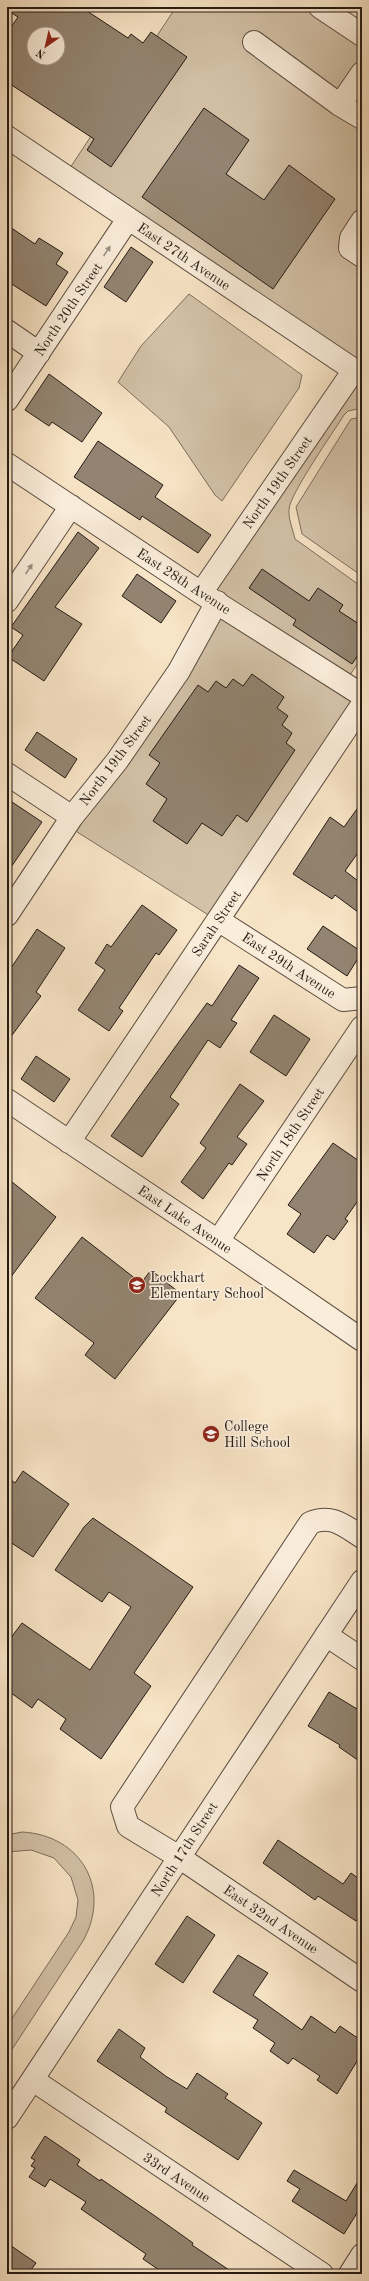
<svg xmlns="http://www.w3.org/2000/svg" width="369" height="2281" font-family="'Old Standard TT',serif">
<rect width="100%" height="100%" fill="#f8e4c6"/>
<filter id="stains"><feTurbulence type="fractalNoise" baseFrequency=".005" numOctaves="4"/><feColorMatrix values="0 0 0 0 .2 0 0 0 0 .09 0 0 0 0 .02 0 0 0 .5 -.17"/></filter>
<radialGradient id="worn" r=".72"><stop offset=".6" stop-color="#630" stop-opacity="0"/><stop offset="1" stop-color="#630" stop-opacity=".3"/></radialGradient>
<path fill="#d4c2a8" stroke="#7c6e5e" d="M176,7H302L362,47V359L357,360L70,168Z
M189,294L302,375L299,388L222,501L215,495L169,427L118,382L141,346Z
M359,379H362V408L348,411L344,415C334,431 290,494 289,509C288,518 293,530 295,539L362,587V657L350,675L215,589Z
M362,417V576L302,534L296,507L351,419Z
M220,616L353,702L210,916L74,830Z
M22,1832C81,1835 112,1889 83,1941L7,2057V2026L69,1932L76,1917L78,1900L71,1877L54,1858L31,1850L7,1852V1835Z"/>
<path fill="#938471" stroke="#251b14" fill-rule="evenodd" d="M7,7H81L128,38L131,34L143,43L151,32L187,57L111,167L87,150L94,139L7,82V33L18,17L7,10ZM34,34H58V58H34Z
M204,108L249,140L226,174L264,200L289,165L335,199L273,289L142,197Z
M7,225L35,244L39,238L63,253L56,264L68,272L46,306L7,281Z
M131,247L153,262L126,302L104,287Z
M49,374L102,413L82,442L52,422L49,426L25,410Z
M98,441L163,485L155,497L211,535L198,553L142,516L140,520L74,477Z
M78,532L99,548L55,607L82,624L44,681L8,657L23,635L11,627Z
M262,569L309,601L318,588L343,605L339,611L362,626V649L352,664L293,625L296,620L249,588Z
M137,574L176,601L161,623L122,596Z
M252,674L284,697L277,708L288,716L282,725L292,733L286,743L295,750L247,822L237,815L222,836L202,823L187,844L153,821L167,799L146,784L160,763L149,755L198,685L208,692L216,681L226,688L233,679L243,686Z
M37,732L77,759L65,778L25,750Z
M12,802L42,822L7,873V809Z
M362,802V847L345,871L362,884V915L335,895L332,899L293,874L330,817L344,827Z
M142,905L177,930L159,955L156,953L119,1008L123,1011L109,1031L78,1010L105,970L95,963L107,944L111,947Z
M323,926L362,952L347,976L307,949Z
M37,929L65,948L36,992L41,996L7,1042V974Z
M239,965L259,978L231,1020L237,1023L220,1048L208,1040L170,1097L179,1104L142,1157L111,1136L207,1003L212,1006Z
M274,1015L310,1039L286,1076L250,1052Z
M36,1056L70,1079L54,1102L21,1079Z
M240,1084L264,1101L237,1137L247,1144L232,1165L229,1163L203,1199L181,1182L206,1148L200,1143Z
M333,1143L362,1163V1195L345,1219L348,1221L334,1240L327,1235L314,1253L287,1234L301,1214L288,1205Z
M7,1178L56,1217L7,1282Z
M82,1237L141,1283L151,1270L181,1294L115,1379L85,1355L94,1343L35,1298Z
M23,1471L69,1504L33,1557L7,1540V1477L15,1483Z
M93,1518L193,1587L134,1673L151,1686L101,1759L60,1729L66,1719L38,1699L32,1708L7,1690V1643L22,1623L90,1670L131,1607L109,1592L102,1602L55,1570L84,1527Z
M329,1692L362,1712V1763L339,1747L340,1745L308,1726Z
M278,1840L343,1884L351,1873L362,1881V1912L356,1921L318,1896L315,1900L263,1863Z
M187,1916L215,1935L183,1983L155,1964Z
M238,1955L268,1973L253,1995L302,2030L311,2016L335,2033L340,2026L362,2041V2053L337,2094L317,2080L320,2076L293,2058L288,2064L270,2051L275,2043L253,2028L258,2020L213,1992Z
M119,2029L145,2048L140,2057L167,2077L187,2089L197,2073L228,2094L225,2098L262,2123L238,2160L165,2112L167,2108L97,2061Z
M45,2136L80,2160L77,2165L100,2181L101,2179L155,2216L193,2243L192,2245L235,2274H165L143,2259L146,2254L81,2209L86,2202L50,2179L45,2187L29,2177L35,2168L31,2166L35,2160L31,2158Z
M294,2170L346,2201L362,2175V2205L344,2234L292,2201L300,2189L287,2181Z
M7,2243L36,2263L28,2274H7Z"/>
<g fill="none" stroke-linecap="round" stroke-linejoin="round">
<defs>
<path id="minor" d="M320,7L362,35
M254,42L340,105L362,73
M340,105L362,118
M7,137L354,370L362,369
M362,221L351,238L350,248L362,256
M7,331L39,353
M7,400L128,219
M7,464L201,593L362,695
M201,593L354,370
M7,601L71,506
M7,774L72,817
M7,915L72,817L117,761L179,671L217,602
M218,920L343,1000L362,998
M7,1100L218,1241L362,1340
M69,1142L362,705
M218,1241L362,1027
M362,1537C343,1525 332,1514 310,1523L122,1807L128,1826L179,1857L362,1981
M326,1635L362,1659
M33,2080L322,2274
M7,2118L362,1581
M350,2274L362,2255"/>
</defs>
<use href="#minor" stroke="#5a4d40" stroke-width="24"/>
<use href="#minor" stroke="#faedda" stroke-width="22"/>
</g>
<defs><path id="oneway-solid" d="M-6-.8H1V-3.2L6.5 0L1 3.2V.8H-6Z"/></defs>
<g fill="#9a8e81">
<use href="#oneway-solid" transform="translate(107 251) rotate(-56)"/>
<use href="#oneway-solid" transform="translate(29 569) rotate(-56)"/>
</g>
<defs>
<symbol id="school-disc" viewBox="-11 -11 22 22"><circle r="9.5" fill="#8f2418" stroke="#faedda"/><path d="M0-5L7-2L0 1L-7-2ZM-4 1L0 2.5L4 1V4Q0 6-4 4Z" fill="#fff"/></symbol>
</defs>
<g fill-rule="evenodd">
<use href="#school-disc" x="127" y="1275" width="20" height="20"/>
<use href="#school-disc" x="201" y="1424" width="20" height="20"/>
</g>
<g text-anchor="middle" stroke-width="3.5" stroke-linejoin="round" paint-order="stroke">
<g font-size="14" fill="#251b14" stroke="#faedda">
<text transform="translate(184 256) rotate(34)" y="5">East 27th Avenue</text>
<text transform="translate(68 309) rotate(-56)" y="5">North 20th Street</text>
<text transform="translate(277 482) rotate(-55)" y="5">North 19th Street</text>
<text transform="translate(184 581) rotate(33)" y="5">East 28th Avenue</text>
<text transform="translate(115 760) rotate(-53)" y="5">North 19th Street</text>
<text transform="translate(216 923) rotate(-56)" y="5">Sarah Street</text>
<text transform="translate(289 965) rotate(33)" y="5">East 29th Avenue</text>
<text transform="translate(290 1134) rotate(-56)" y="5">North 18th Street</text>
<text transform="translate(185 1219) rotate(34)" y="5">East Lake Avenue</text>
<text transform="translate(184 1849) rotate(-57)" y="5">North 17th Street</text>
<text transform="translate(271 1919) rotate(34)" y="5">East 32nd Avenue</text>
<text transform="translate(177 2177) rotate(34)" y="5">33rd Avenue</text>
</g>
<g font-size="14" fill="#251b14" stroke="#faedda" text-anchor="start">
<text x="150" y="1282">Lockhart<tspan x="150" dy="16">Elementary School</tspan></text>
<text x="224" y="1431">College<tspan x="224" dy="16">Hill School</tspan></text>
</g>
</g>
<rect width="369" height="2281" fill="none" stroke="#f8e4c6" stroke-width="24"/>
<rect x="8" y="8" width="353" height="2265" fill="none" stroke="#251b14" stroke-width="2"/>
<rect x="12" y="12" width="345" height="2257" fill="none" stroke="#251b14"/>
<g transform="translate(46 46) rotate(214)"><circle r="19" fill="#faedda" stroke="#a5998b"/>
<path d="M0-3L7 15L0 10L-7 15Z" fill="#8f2418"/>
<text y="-6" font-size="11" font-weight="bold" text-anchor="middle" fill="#251b14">N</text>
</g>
<rect width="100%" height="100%" filter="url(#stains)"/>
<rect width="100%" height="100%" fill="url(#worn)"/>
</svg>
